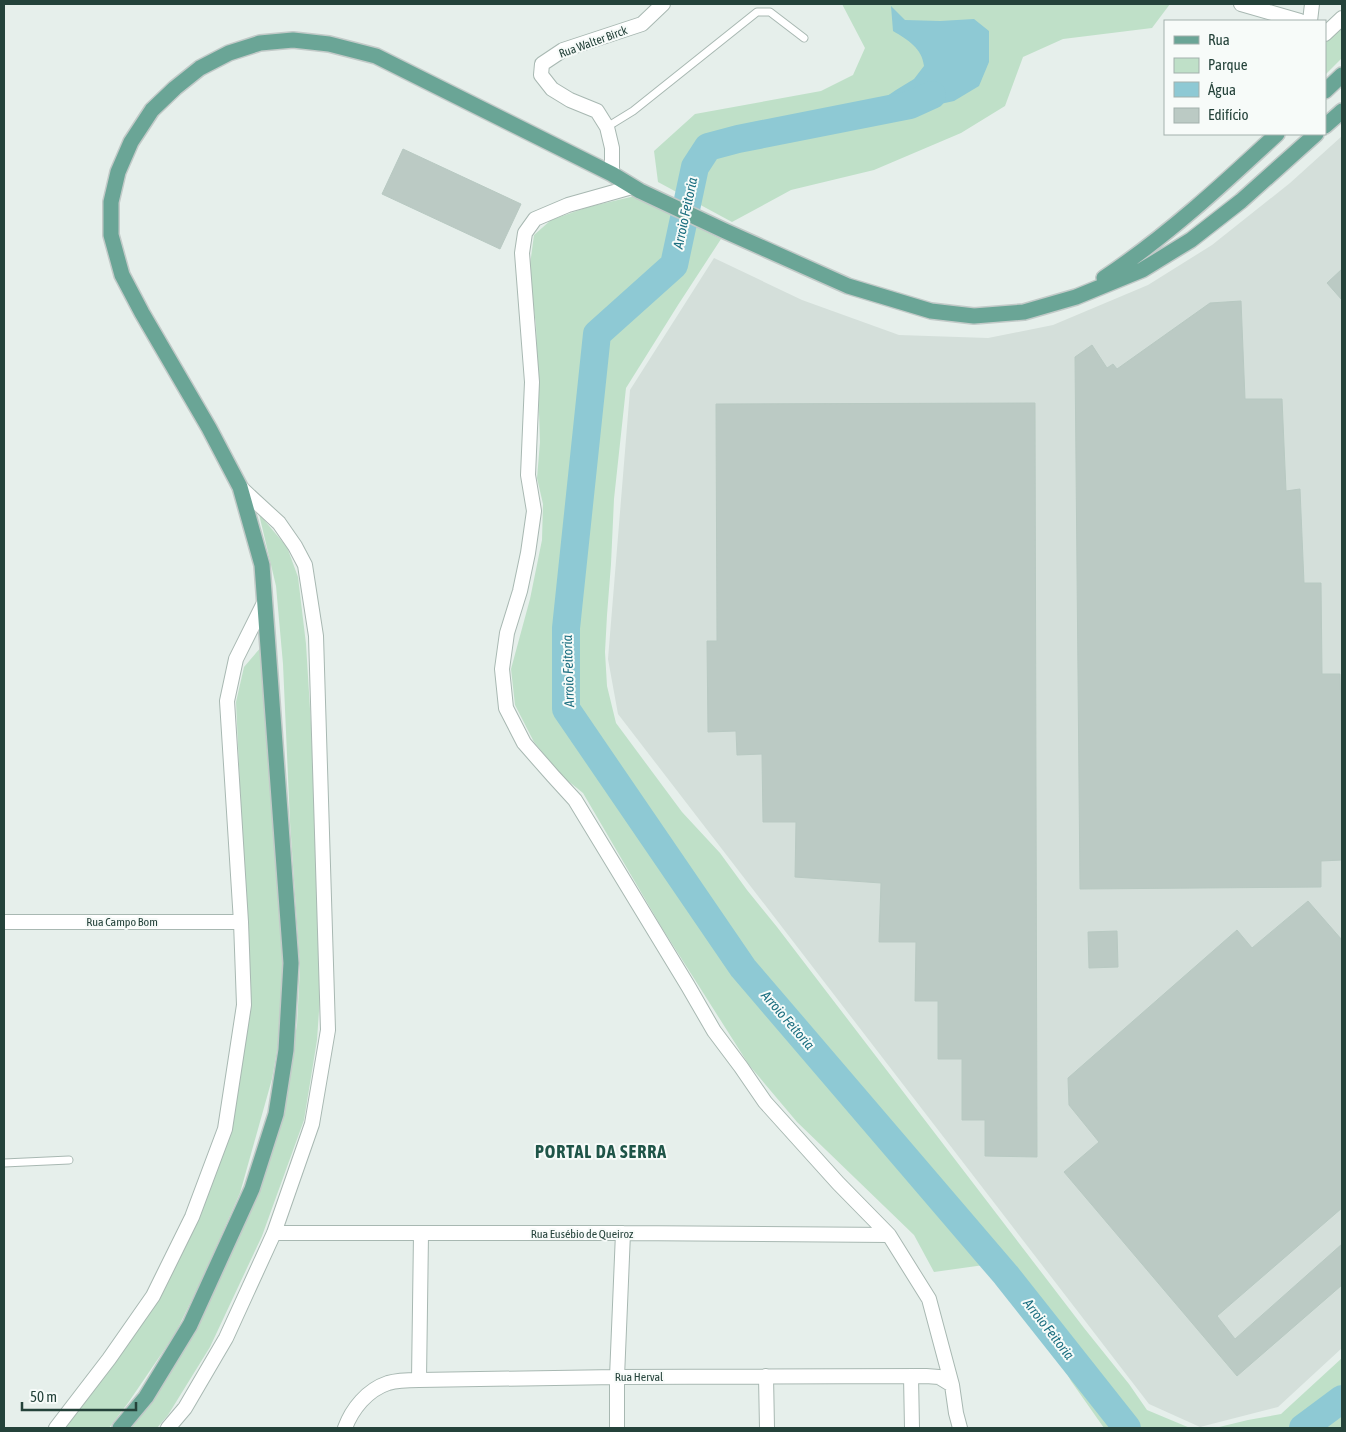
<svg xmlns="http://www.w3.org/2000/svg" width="1346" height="1432" font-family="'Asap Condensed',sans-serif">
<rect width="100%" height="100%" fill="#e6efeb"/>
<path fill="#d4dfda" d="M1342,136V1348L1278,1407L1200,1427L1149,1404L618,714L608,659L630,390L714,258L802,300L899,335L988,338L1053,325L1148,285L1212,245L1290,183Z"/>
<path fill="#bfe0c8" d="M842,4H1170L1152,28L1063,39L1023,57L1005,106L961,133L874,170L791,190L732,222L658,182L654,151L695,114L821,91L853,75L865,48Z
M1342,26V58L1325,75V42Z
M635,196L721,239L678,305L626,388L614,499L611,564L607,615L605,652L607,686L616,723L682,812L720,853L747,890L777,927L1084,1328L1129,1384L1147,1410L1190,1428H1104L1071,1381L1047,1337L1000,1275L984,1265L934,1272L914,1235L797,1122L749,1065L662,928L583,793L562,776L534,742L515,705L511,669L530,599L542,540L543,504L537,478L540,442L536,325L529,272L534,235L551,220L588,207Z
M259,514L287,547L298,577L306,644L311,725L321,982L317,1040L304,1120L262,1236L210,1347L168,1415L157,1428H129L193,1331L233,1250L258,1188L281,1116L297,1025L300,967L290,822L283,664L276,586Z
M262,646L284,965L279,1039L272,1079L240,1193L201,1281L175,1334L128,1403L109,1428H65L160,1298L198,1218L230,1129L245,1043L250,1000L236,702L244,667Z
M1342,1358V1428H1215L1248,1420L1281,1414Z"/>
<path fill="#8ec9d4" d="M891,6L905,20L940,21L974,19L989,31V62L979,86L954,101L922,108H899L883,111L874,105L896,90L914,79L924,66C922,48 908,40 893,31Z"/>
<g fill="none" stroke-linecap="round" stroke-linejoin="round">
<path stroke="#8ec9d4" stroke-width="28" d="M932,95L910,105L738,139L708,147L695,167L674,265L597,334L566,628V709L743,968L1006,1275L1127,1428
M1303,1428L1342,1399"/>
</g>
<path fill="#bbcac4" stroke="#b8c9c2" d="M403,149L521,204L500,249L382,194Z
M1342,269V300L1327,283Z
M1241,301L1245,399H1282L1286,491L1300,489L1304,583H1321L1322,674H1340L1342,737V860L1321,861V887L1080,889L1075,357L1092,345L1107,368L1113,364L1117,369L1210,303Z
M1035,403L1037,1157L985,1156V1120H962V1059H938V1001H915L916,942H879L881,883L795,877L796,822H763L762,754L737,755L736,731L708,732L707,641H717L716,404Z
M1308,901L1342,940V1208L1217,1316L1235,1339L1342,1244V1285L1237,1376L1064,1172L1099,1142L1069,1105L1068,1078L1237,930L1252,948Z
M1117,931L1118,967L1089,968L1088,932Z"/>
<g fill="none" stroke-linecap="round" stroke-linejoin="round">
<defs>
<path id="service" d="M607,127L633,111L757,12H770L804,38
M4,1163L69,1160"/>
<path id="minor" d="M1241,4L1300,21
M1310,21L1312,4
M1325,34L1342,18
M612,174V148L607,127L597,111L570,100L552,89L541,75L542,64L563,50L642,24L663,4
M632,187L568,205L535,219L525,233L522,253L532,382L528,475L534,511L528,553L520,591L507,633L502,669L506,708L524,743L553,776L575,800L688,986L714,1031L741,1067L765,1102L838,1183L889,1235L929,1299L952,1385L956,1413L960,1428
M4,922H241
M274,1233H623L889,1235
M766,1376L767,1428
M911,1376L912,1428
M419,1380L421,1234
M56,1428L109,1359L153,1296L192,1217L225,1129L244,1005L241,922L227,701L236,659L265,601
M168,1428L185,1408L226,1338L274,1233L312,1124L328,1030L316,636L305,565L295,546L279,523L240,487
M345,1428C352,1409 367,1390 388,1383C398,1380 409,1380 419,1380L617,1377L926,1376L939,1377L952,1385
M617,1428V1377L623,1233"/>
<path id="primary" d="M1325,91L1342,75
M1325,126L1342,111
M1104,278C1167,236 1222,185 1277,134
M120,1428L146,1397L190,1325L252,1189L276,1114L286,1050L291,963L262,565L240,487L209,428L142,313L122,275L111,235V202L118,172L131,142L152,110L175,88L200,68L229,53L260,43L293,40L329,44L376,56L612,174L640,191L725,231L848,286L931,311L974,316L1024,312L1076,297L1142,270L1191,240L1241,201L1316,134"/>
</defs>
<use href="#service" stroke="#a8b8b2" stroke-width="9"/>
<use href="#minor" stroke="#a8b8b2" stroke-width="16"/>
<use href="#primary" stroke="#c2cac8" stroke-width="18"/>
<use href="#service" stroke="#fff" stroke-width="7"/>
<use href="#minor" stroke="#fff" stroke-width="14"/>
<use href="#primary" stroke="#6aa596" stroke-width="15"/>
</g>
<g text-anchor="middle" stroke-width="4" stroke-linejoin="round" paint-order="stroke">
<g font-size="12" fill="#24423a" stroke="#f7fbf9">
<text transform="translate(593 42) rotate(-20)" y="4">Rua Walter Birck</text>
<text x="122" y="926">Rua Campo Bom</text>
<text x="582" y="1238">Rua Eusébio de Queiroz</text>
<text x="639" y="1381">Rua Herval</text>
</g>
<g font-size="14" font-style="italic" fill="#1c6f80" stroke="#f7fbf9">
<text transform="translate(685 213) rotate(-78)" y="5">Arroio Feitoria</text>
<text transform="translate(568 671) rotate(-92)" y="5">Arroio Feitoria</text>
<text transform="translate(788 1020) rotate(49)" y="5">Arroio Feitoria</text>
<text transform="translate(1049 1329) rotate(52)" y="5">Arroio Feitoria</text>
</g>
<g font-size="18" font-weight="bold" letter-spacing="1" fill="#1f5548" stroke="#f7fbf9">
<text x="601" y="1158">PORTAL DA SERRA</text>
</g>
</g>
<rect width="1346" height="1432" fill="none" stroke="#24423a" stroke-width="10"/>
<rect x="1164" y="20" width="162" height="115" fill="#f7fbf9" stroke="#a3b1ad"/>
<rect x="1174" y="36" width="25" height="8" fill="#6aa596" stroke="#a3b1ad"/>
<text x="1208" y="45" font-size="15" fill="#24423a">Rua</text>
<rect x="1174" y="58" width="25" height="15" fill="#bfe0c8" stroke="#a3b1ad"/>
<text x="1208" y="70" font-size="15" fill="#24423a">Parque</text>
<rect x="1174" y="82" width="25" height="15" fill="#8ec9d4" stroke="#a3b1ad"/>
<text x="1208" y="95" font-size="15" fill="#24423a">Água</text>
<rect x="1174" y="108" width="25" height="15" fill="#bbcac4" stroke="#a3b1ad"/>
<text x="1208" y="120" font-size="15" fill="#24423a">Edifício</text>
<path d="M22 1402v8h114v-8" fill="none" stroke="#24423a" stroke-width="2.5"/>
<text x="30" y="1402" font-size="15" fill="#24423a" stroke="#f7fbf9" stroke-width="4" paint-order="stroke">50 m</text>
</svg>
